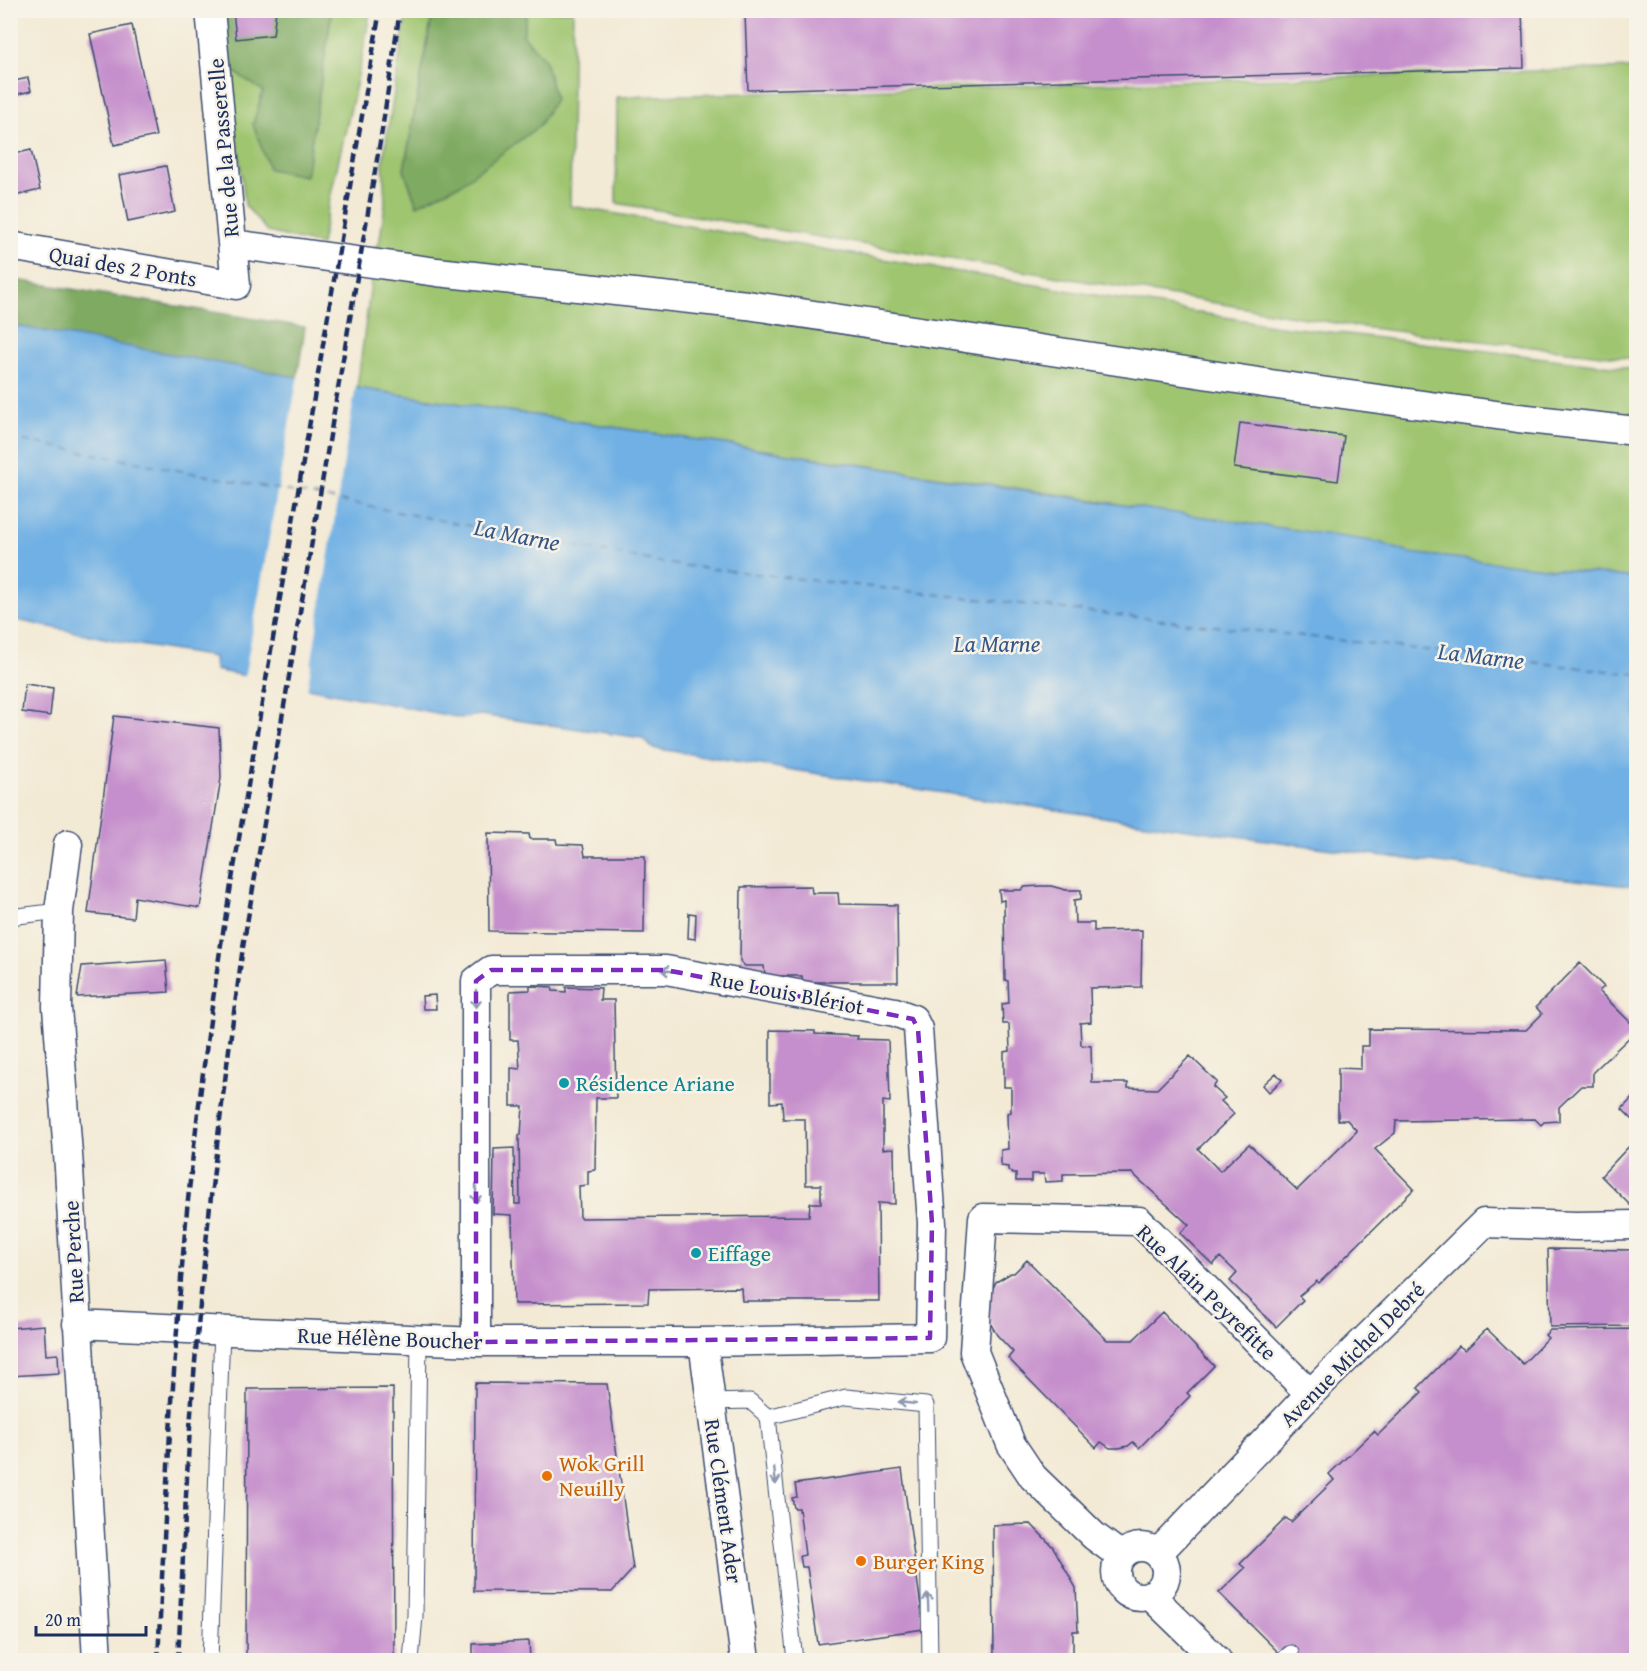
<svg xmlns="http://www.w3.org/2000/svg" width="1647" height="1671" font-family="'Gentium Book Plus',serif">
<rect width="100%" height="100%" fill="#f7f3e8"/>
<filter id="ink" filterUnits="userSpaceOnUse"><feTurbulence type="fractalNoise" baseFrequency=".0167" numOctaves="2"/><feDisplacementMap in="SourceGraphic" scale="12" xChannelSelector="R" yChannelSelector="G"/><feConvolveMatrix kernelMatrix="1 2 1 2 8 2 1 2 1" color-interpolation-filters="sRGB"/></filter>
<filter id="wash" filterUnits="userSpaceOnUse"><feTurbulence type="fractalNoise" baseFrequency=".008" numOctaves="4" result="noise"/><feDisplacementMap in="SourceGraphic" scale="24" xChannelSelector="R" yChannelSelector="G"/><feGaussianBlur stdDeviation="1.35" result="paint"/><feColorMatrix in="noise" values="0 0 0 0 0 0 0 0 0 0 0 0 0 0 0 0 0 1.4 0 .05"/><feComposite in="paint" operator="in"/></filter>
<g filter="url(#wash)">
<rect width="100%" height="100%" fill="#f3ead5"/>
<path fill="#9fc56f" stroke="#5d7a66" stroke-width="1.5" d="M332,11H370C359,90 334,166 321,245L268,232L245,205L240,160L224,65L263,91L253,124L306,176Z
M407,11H433L404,170L417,205L545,60L523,35L527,11H573L570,206L1272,325L1636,369V579L1409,554L1204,520L1101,501L357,388L376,245H379L385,204L383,161Z
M1636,68V359L1353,326L616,203L617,97Z"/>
<path fill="#7faa62" stroke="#4d6c60" stroke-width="1.5" d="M225,11H332L306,176L269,169L253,124L263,91L224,65Z
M433,11H527L523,35L545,60L555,99L539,126L459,185L417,205L404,170Z
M10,279L305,327L297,378L11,325Z"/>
<path fill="#70b0e4" stroke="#4670a1" stroke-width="1.5" d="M11,325L357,388L1148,509L1379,542L1409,553L1636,578V887C1307,850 979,799 652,748L642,738L480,715L461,718L215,670L214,657L133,644L11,619Z"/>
<path fill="#f3ead5" d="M298,375L356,385L307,691L244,679Z"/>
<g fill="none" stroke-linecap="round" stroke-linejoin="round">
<path stroke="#355686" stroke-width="1.5" stroke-dasharray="8 6" stroke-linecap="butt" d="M10,438L670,564L1636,674"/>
</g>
<g id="blocks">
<path fill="#c58ecc" d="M233,10H276L273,35L236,39Z
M738,10H1522L1524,68L748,90L745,14H739Z
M132,25L156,136L114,145L90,34Z
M28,78L31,91L10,96V82Z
M31,150L40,190L10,197V155Z
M166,166L175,212L128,222L119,175Z
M1240,423L1344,436L1338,481L1234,468Z
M25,684L53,688L50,716L22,712Z
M114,716L219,728L221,778L200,908L135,897L133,918L88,913Z
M488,833L529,834L530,839H556L557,844L583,845L585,856H645L644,933L489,931Z
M811,886L812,893H838L839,904L897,905L898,982H803L802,976H765L764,966H745L740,961L741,887Z
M1041,886H1051L1066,890H1081V899L1074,900L1075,923H1094V931L1142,930L1141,987L1090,988L1091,1022L1080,1023L1081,1045L1091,1046L1092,1083H1128V1088L1157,1089L1190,1056L1217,1082L1213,1087L1225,1098L1221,1101L1234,1114L1198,1149L1220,1171L1249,1144L1297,1190L1357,1131L1347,1120H1338V1068L1361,1069V1046H1369V1029L1526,1030L1542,1014L1536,1007L1580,963L1604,987L1599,991L1636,1028V1031L1593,1072V1086H1581L1559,1107V1121L1544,1122L1541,1125L1535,1119L1396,1121L1395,1133L1375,1149L1414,1189L1319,1283L1317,1281L1299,1296L1303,1300L1276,1327L1230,1281L1237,1273L1220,1257L1213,1265L1180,1233L1189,1225L1132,1173L1063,1174V1181L1045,1182L1044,1174H1031V1181H1016V1174H1013L1008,1170V1167L1001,1166V1150L1008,1149L1007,1113L1011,1112V1087H1004V1052L1010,1051L1009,1024H1003L1002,1004L1009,1003L1008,981L1005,980L1004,900L1000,901L999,890H1021L1024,887Z
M689,913L696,914L695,939L688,938Z
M166,960L169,992L77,997L82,966Z
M530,986L552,987L553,991L566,992V987L601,988L600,1000H614L616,1098H596L595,1170L588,1171V1185L579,1186L580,1218L809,1216L810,1203H821V1185H806L805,1119H783L782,1102L770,1103V1030L815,1031V1034L858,1036L857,1039L888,1040L890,1102L883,1101V1149L894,1148L895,1204L878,1203L879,1301H742L741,1288L649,1289L648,1303L514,1304L512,1215L493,1214L494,1149L514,1148L515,1204H520L519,1135H521L523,1106H511V1068L520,1069L518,1040H510V991L530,990Z
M435,995L436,1009H423L422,996Z
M1276,1073L1282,1080L1269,1092L1263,1085Z
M1636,1094V1123L1622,1109Z
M1636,1139V1211L1601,1176Z
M1548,1249L1636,1250V1326L1550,1327Z
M1027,1260L1107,1340H1133L1162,1312L1214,1366L1187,1393L1190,1396L1139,1448L1133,1442L1128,1446L1119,1448H1110L1101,1442L1096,1448L1008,1358L1013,1352L997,1335L989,1321L987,1301L996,1282L1011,1273H1014Z
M44,1325L46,1355L58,1354L59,1373L10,1376V1328Z
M1487,1329L1523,1364L1548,1338L1545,1335L1550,1330L1636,1329V1660H1298L1285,1647L1279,1653L1219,1593L1245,1568L1240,1564L1286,1518L1291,1522L1334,1480L1329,1474L1374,1431L1378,1435L1422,1392L1418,1388L1459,1346L1465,1350Z
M475,1383L607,1384L633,1569L612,1592L474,1591Z
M393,1388L394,1660H246L247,1389Z
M902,1469L924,1629L818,1644L807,1567H802L800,1556L805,1555L799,1508H794L792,1498L797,1497L795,1484Z
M1031,1524L1053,1547L1076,1588L1078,1631H1073V1659L994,1660L993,1525Z
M529,1641L530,1660H473V1644Z"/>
</g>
</g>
<g filter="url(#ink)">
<use href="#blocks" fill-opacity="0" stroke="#3b4b70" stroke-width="1.5"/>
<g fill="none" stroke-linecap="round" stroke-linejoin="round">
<defs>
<path id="lane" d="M10,917L59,911
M711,1402L750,1401L768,1417L795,1660
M768,1417L846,1397L926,1405L930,1660
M210,1660L222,1330
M411,1660L415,1616L419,1339
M1282,1660L1291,1653"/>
<path id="street" d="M233,244L437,272L747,305L1284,386L1518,418L1636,431
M10,246L236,285L210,10
M68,844L59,911L57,1007L69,1168L97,1660
M77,1324L476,1342H703L930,1338L932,1223L918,1029L913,1019L895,1012L666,970H491L476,981V1342
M703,1342L745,1660
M1116 1572a25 25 0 1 1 50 0a25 25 0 1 1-50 0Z
M1158,1553L1310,1394L1484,1223L1576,1226L1636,1225
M1121,1556L1094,1536L1033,1477L1011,1444L974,1352L983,1218L1139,1221L1310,1394
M1150,1595L1217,1660"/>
</defs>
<use href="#lane" stroke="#3b4b70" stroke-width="17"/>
<use href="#street" stroke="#3b4b70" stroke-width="31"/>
<use href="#lane" stroke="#fff" stroke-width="15"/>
<use href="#street" stroke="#fff" stroke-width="28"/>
<path stroke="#1b2f5e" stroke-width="4.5" stroke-dasharray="9 4.5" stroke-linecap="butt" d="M158,1660C165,1510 173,1360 187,1210C196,1121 208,1032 221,944L380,10
M178,1660C183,1565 186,1470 194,1375C205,1232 223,1089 243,947L382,130L400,10"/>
</g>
<defs><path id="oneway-shaft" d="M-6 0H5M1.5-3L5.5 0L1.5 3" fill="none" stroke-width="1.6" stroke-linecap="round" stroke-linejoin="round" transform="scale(1.5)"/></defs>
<g stroke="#8d97ae">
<use href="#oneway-shaft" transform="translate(670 971) rotate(-174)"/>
<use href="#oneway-shaft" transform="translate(476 999) rotate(90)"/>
<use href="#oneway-shaft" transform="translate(476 1194) rotate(90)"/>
<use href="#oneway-shaft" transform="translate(907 1403) rotate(-174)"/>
<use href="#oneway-shaft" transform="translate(775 1476) rotate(84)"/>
<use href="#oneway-shaft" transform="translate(928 1602) rotate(-92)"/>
</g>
</g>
<path fill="none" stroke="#7b2cbf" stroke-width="4.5" stroke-dasharray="12 8" stroke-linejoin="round" d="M491,970H666L913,1019L918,1029L932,1223L930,1338L476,1342V981Z"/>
<g fill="#0f9aa8" stroke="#f7f3e8" stroke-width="2">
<circle cx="564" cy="1083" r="6"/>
<circle cx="696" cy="1253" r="6"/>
</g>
<g fill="#e8710a" stroke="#f7f3e8" stroke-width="2">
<circle cx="547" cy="1476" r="6"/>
<circle cx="861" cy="1561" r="6"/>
</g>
<g text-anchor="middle" stroke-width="5" stroke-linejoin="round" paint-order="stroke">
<g font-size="22" fill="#1b2f5e" stroke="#f7f3e8">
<text transform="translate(223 148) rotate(-95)" y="8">Rue de la Passerelle</text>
<text transform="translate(123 266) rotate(10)" y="8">Quai des 2 Ponts</text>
<text transform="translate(787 992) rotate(11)" y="8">Rue Louis Blériot</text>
<text transform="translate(73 1252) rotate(-93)" y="8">Rue Perche</text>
<text transform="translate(1207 1292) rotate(44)" y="8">Rue Alain Peyrefitte</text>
<text transform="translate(390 1338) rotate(2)" y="8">Rue Hélène Boucher</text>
<text transform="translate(1352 1354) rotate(-45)" y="8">Avenue Michel Debré</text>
<text transform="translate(724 1501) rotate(82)" y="8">Rue Clément Ader</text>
</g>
<g font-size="22" fill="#0d838f" stroke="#f7f3e8" text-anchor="start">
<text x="576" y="1091">Résidence Ariane</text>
<text x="708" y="1261">Eiffage</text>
</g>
<g font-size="22" fill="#c56008" stroke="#f7f3e8" text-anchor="start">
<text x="559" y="1471">Wok Grill<tspan x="559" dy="25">Neuilly</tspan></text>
<text x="873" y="1569">Burger King</text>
</g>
<g font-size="24" font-style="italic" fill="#355686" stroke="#f7f3e8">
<text transform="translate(517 535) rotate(11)" y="8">La Marne</text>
<text x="997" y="652">La Marne</text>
<text transform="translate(1481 656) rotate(7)" y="8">La Marne</text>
</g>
</g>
<rect width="1647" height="1671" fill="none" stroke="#f7f3e8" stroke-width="36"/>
<path d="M36 1626v9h110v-9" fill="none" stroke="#1b2f5e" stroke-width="3"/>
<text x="45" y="1626" font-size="18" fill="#1b2f5e" stroke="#f7f3e8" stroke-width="4.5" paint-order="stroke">20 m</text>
</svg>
